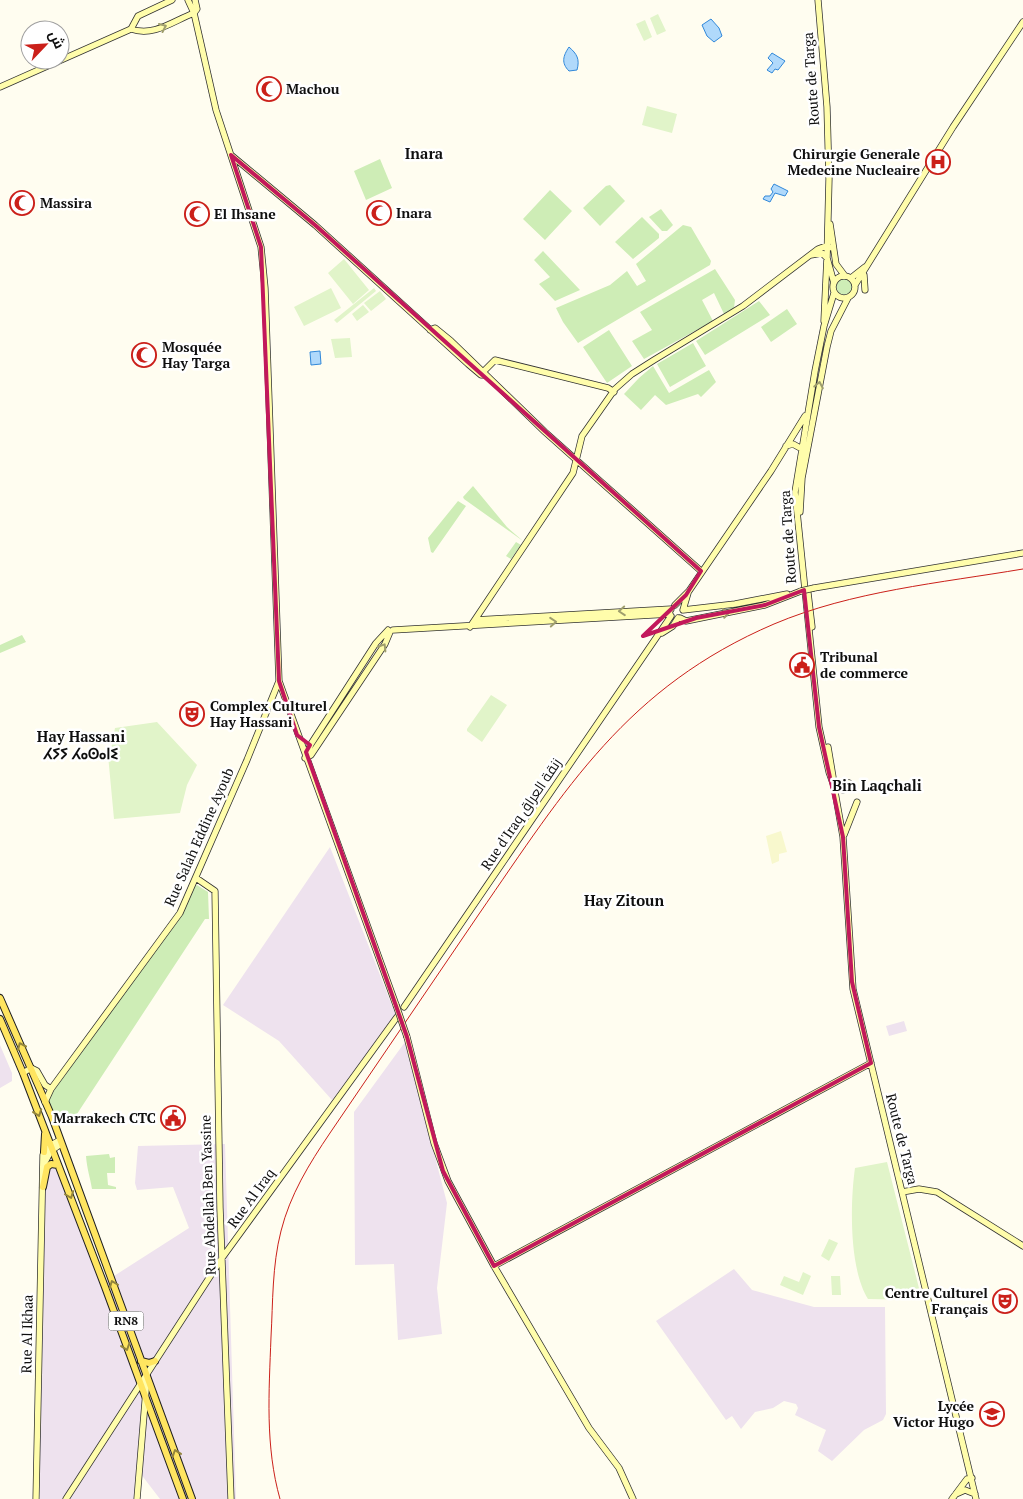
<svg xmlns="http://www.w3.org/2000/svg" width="1023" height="1499" font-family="'PT Serif',Cairo,'Noto Sans Tifinagh',serif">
<rect width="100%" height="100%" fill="#fffdf0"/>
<path fill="#eee2ee" d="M330,847L396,1016L332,1100L279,1041L223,1005Z
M904,1021L907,1031L889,1036L886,1026Z
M405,1042L447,1203L437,1288L442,1334L398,1340L394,1264L355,1265L354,1112Z
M0,1045L12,1073V1081L0,1088Z
M41,1126L103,1283L189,1228L173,1187L137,1190L135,1183L138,1146L225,1144L236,1499H160L137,1469L135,1499H40Z
M734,1269L752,1290L814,1307H885L886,1414L883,1420L864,1430L832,1461L818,1451L826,1430L795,1415L798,1408L796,1404L784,1401L773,1408L755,1412L741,1429L732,1416L726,1420L656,1321Z"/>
<path fill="#f8f8cd" d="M781,831L787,852L779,854V861L772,864L766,836Z"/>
<path fill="#ceedb6" d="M380,159L392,188L366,200L354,171Z
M610,185L625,201L600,226L583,208L606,186Z
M550,190L572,211L545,240L523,219Z
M661,209L673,225L667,231H662L649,217Z
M642,217L659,234V238L633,259L615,242Z
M683,225L691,227L711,261L710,265L578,343L563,322L556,308L610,285L627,271L637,286L646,281L636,264Z
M543,251L580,290L555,301L539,284L550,277L534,260Z
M715,269L735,300L734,308L724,314L714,293L702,300L713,321L644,359L632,341L652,330L640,312Z
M836 287a8 8 0 1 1 16 0a8 8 0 1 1-16 0Z
M759,301L770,315L705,355L696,341Z
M787,309L797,324L771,342L761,327Z
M609,330L632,366L607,383L583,347Z
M693,343L706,366L670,387L657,364Z
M653,366L669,393L709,370L716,382L701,397L698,394L666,405L655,395L641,410L624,394L639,378Z
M473,486L507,527L523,541L464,499L463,497Z
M458,501L466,506L433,553L431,552L428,538Z
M516,542L521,545L511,559L506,556Z
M22,635L26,642L0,653V645Z
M197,885L208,892L209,919H205L73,1120L57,1123L48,1102L49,1097L182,912L193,887Z
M109,1154L110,1158L115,1157V1173H107L108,1185L116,1187V1189H92C90,1177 87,1169 86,1156Z"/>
<path fill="#e1f4c9" d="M658,14L666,31L657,35L650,18Z
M645,20L652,37L644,41L636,24Z
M647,106L677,114L672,133L642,125Z
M344,259L369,290L353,304L328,273Z
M331,288L341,308L304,326L294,307Z
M374,288L376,291L337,323L334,320Z
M380,291L386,299L371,311L364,303Z
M363,305L369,312L357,321L352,314Z
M350,338L352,357L335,358L331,339Z
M491,695L507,705L482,742L467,731V729Z
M157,722L197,765L187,785L180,813L114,819L108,755L111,750L115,728Z
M887,1162L922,1300L868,1299C849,1269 850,1203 855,1168Z
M829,1239L838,1243L829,1261L821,1256Z
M803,1272L811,1276L803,1295L780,1285L784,1276L799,1282Z
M831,1276H840L841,1295H832Z"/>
<path fill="#b0d9fb" stroke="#3188d9" d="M711,19L719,28L722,36L714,42L707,36L702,25Z
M569,47C577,54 580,59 577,70L569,71C561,63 563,56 569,47Z
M772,53L785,61L778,70L775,69L772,73L767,70L773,63L768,58Z
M774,184L788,191L785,196L775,193L770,202L763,199L765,196H770L773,192L771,189Z
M320,351L321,364L311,365L310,352Z"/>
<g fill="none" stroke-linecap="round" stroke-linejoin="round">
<defs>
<path id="secondary" d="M188,0L194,13L216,110L261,247L265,288L279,681L396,1005
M818,0L827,107L829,179L827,258L834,283
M194,13L197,9L195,0
M131,29L138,16L172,0
M0,87L131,29C154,37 173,21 194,13
M231,155L315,225L468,364L481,375H485
M830,224L836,264L845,276
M811,255L822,253L827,258L824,321
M864,275L865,290
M833 287a11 11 0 1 1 22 0a11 11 0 1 1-22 0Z
M851,278L865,267
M855,285L953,127L1023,22
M834,293L824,326L815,371L795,492L819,727L829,772L834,786L843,837L853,989L976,1499
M430,330L435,328L451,341L545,432L701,571
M483,372L495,360L608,388L614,392
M786,446L793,444L802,449
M800,512L802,478L827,347L831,331L848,298
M814,588L1023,553
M808,593L812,627
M675,605L689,591L771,471L805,416
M683,610L735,604L787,594
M683,610L688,593
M680,618L686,621L765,605L801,591
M475,620L671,609
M470,627L573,473L582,436L615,389L632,374L654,360L743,306L818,249L826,246L833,248
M393,630L670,614
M662,633L673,626L678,618
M828,747L833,777
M305,758L311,744L376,643L388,630
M305,758L311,755L385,644L390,632
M834,786L843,790L849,783
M844,835L857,802
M196,878L215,891L220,1208L231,1499
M404,1007L671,616
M407,1037L434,1143L448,1181L494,1266L589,1428L619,1468L633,1499
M23,1073L31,1068L37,1071L45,1085L51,1089
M45,1102L51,1089L180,913L247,760L279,681
M44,1164L51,1151L61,1144
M902,1192L919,1189L937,1192L1023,1246
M494,1266L871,1063
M956,1494L965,1490L975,1494
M36,1499L43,1155L51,1145L60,1140
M66,1499L222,1258L397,1017
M137,1499L147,1378
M952,1499L967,1479L972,1478"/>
<path id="primary" d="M0,998L52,1117L192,1499
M0,1019L23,1073L105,1287L183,1499
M44,1152L45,1134
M43,1187L47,1167L51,1164L58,1165
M141,1361L149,1363L155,1361"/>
</defs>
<use href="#secondary" stroke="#313131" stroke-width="7"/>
<use href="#primary" stroke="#202020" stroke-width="8"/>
<use href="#secondary" stroke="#fffdab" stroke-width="5.5"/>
<use href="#primary" stroke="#ffe560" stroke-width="6"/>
<path stroke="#cb201a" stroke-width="1" d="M280,1499C265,1446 269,1392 271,1337C273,1302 272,1266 281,1231C290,1195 309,1164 330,1133C380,1060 429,987 479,914C566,788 627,687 774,624C852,591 940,583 1023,569"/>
<defs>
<path id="secondary-bridge" d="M801,591L814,588
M396,1005L407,1037"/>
</defs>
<use href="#secondary-bridge" stroke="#313131" stroke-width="7" stroke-linecap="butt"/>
<use href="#secondary-bridge" stroke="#fffdab" stroke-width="5.5"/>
</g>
<defs><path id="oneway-chevron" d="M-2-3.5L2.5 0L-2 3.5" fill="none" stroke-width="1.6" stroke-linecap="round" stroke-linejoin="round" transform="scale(1.25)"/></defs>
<g stroke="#9f9e6d">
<use href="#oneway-chevron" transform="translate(163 27) rotate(-24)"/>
<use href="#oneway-chevron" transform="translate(819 385) rotate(-79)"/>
<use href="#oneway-chevron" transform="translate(622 611) rotate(176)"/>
<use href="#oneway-chevron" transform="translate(726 613) rotate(-9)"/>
<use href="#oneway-chevron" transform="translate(553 622) rotate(-4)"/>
<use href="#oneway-chevron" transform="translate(383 647) rotate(-58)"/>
</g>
<g stroke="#93853c">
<use href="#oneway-chevron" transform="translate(21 1046) rotate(-114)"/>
<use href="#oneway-chevron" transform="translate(38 1113) rotate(70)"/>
<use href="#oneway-chevron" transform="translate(70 1195) rotate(69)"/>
<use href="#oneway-chevron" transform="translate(113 1284) rotate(-111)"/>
<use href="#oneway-chevron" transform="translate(126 1347) rotate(71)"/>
<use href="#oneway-chevron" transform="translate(176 1453) rotate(-109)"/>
</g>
<path fill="none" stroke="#c2185b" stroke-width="4" stroke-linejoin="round" d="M231,155L315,225L701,571L686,595L643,636L696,618L765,605L804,590L819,727L843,837L852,982L871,1063L494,1266L443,1171L407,1037L306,752L310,745L297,735L279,681L261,247Z"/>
<defs>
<symbol id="mosque-ring" viewBox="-11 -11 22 22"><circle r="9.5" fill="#fff" stroke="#cb201a" stroke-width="1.5"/><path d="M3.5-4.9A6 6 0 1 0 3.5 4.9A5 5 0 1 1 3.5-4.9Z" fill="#cb201a"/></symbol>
<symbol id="hospital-ring" viewBox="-11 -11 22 22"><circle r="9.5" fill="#fff" stroke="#cb201a" stroke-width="1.5"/><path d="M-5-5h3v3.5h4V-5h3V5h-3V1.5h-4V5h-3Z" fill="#cb201a"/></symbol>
<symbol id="civic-ring" viewBox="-11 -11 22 22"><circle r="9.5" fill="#fff" stroke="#cb201a" stroke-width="1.5"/><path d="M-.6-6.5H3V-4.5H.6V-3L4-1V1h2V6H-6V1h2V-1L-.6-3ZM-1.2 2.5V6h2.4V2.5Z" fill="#cb201a"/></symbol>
<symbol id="theatre-ring" viewBox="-11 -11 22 22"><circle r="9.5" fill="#fff" stroke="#cb201a" stroke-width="1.5"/><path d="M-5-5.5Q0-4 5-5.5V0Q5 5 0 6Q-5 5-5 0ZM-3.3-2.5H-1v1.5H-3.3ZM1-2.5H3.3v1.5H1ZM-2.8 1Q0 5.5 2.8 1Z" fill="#cb201a"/></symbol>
<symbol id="school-ring" viewBox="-11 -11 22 22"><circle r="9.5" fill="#fff" stroke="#cb201a" stroke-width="1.5"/><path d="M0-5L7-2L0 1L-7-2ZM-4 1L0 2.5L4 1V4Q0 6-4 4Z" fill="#cb201a"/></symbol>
</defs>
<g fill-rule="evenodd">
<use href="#mosque-ring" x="255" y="75" width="28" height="28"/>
<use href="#hospital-ring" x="924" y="148" width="28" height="28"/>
<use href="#mosque-ring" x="8" y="189" width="28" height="28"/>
<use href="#mosque-ring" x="365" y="199" width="28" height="28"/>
<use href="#mosque-ring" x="183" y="200" width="28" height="28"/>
<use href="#mosque-ring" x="130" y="341" width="28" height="28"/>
<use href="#civic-ring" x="788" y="651" width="28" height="28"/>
<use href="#theatre-ring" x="178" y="700" width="28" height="28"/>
<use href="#civic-ring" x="159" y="1104" width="28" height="28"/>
<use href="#theatre-ring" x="991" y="1287" width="28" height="28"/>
<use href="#school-ring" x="978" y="1400" width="28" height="28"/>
</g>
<g text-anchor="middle" stroke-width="5" stroke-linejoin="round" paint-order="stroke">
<rect fill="#fff" stroke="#575757" stroke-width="1" x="108.5" y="1311.5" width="35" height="19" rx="4"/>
<g font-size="12" font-weight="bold" fill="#0f0f0f">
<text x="126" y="1325">RN8</text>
</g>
<g font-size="14" fill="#0f0f0f" stroke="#fff">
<text transform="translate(811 79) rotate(-94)" y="5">Route de Targa</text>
<text transform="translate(788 537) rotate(-94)" y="5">Route de Targa</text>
<text transform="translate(521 814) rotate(-56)" y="5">Rue d'Iraq زنقة العراق</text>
<text transform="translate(199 837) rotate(-66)" y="5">Rue Salah Eddine Ayoub</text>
<text transform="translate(902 1139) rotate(76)" y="5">Route de Targa</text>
<text transform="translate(208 1195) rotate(-92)" y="5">Rue Abdellah Ben Yassine</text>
<text transform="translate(251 1198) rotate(-54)" y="5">Rue Al Iraq</text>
<text transform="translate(27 1334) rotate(-89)" y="5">Rue Al Ikhaa</text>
</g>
<g font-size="14" font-weight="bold" fill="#0f0f0f" stroke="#fff" text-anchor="start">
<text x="286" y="94">Machou</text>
<text x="920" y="159" text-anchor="end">Chirurgie Generale<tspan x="920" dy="16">Medecine Nucleaire</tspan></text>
<text x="40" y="208">Massira</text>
<text x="396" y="218">Inara</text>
<text x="214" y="219">El Ihsane</text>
<text x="162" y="352">Mosquée<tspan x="162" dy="16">Hay Targa</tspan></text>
<text x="820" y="662">Tribunal<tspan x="820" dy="16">de commerce</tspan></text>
<text x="210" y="711">Complex Culturel<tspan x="210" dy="16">Hay Hassani</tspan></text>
<text x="156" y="1123" text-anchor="end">Marrakech CTC</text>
<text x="988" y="1298" text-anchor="end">Centre Culturel<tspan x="988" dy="16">Français</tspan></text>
<text x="974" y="1411" text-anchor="end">Lycée<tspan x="974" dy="16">Victor Hugo</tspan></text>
</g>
<g font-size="15" font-weight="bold" fill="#0f0f0f" stroke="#fff">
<text x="424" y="159">Inara</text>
<text x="81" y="742">Hay Hassani<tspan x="81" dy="17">ⵃⵢⵢ ⵃⴰⵙⴰⵏⵉ</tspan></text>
<text x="877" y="791">Bin Laqchali</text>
<text x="624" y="906">Hay Zitoun</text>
</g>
</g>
<g transform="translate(45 45) rotate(65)"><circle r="24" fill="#ffffff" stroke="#9f9f9f"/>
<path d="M0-4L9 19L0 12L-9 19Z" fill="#cb201a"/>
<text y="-8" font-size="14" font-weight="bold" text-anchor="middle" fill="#0f0f0f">ش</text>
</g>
</svg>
